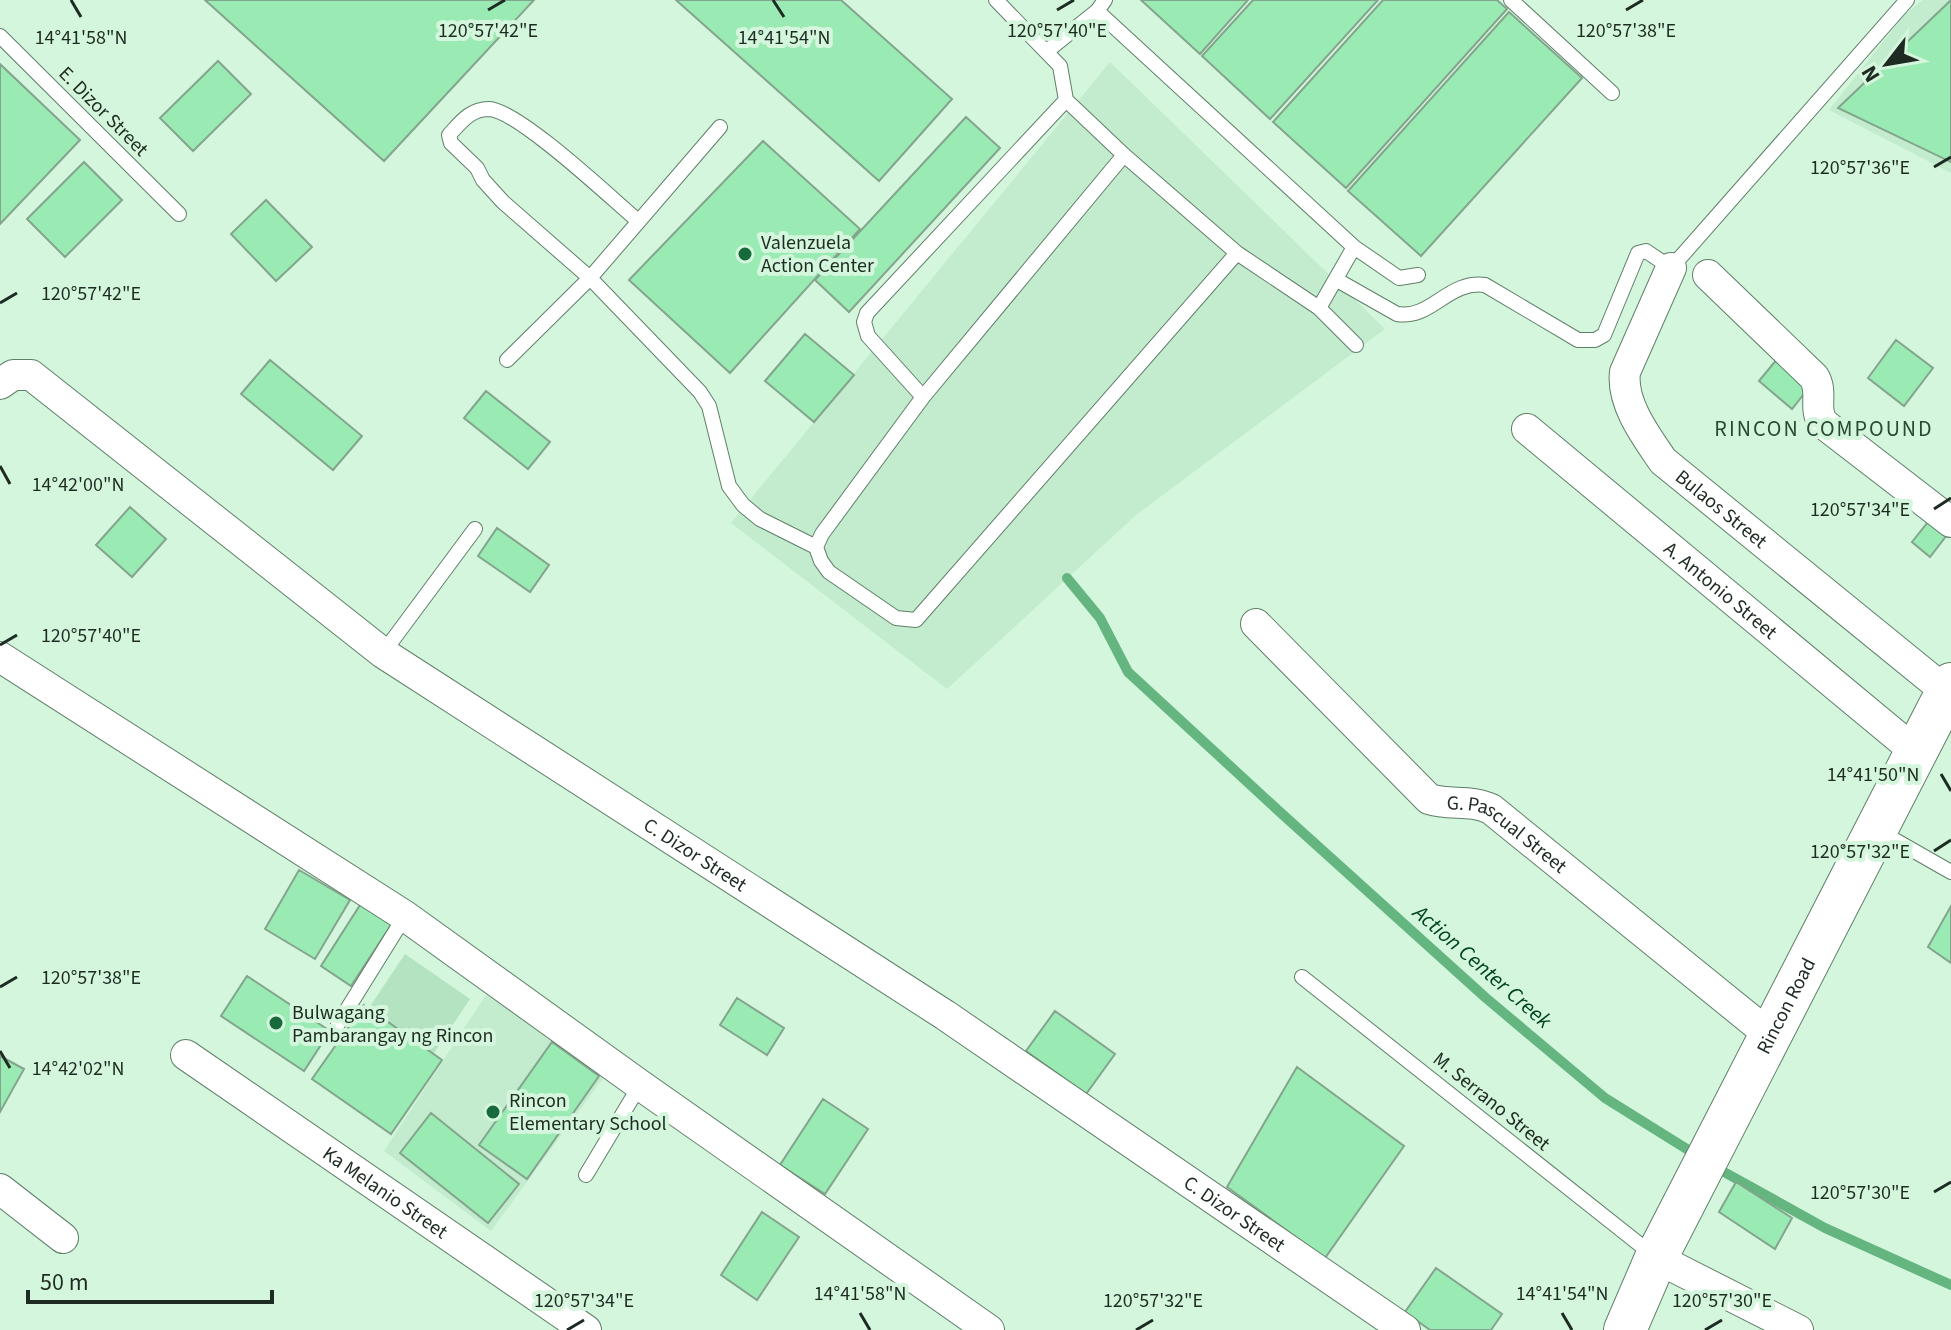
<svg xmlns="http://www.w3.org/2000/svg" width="1951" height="1330" font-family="'Source Sans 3',sans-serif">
<rect width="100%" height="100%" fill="#d3f6dc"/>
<path fill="#c2eccd" d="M1923,0H1951V173L1829,110L1904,15Z
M1110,62L1385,329L1136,515L947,689L731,523Z
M486,995L606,1074L491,1231L384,1151Z"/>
<path fill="#b3e3c0" d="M405,954L470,999L388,1122L323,1077Z"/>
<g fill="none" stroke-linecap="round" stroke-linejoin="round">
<path stroke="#65b580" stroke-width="10" d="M1067,578L1100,618L1128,672L1281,813L1486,998L1605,1098L1698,1156
M1715,1167L1825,1228L1951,1285"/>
</g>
<path fill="#9aebb3" stroke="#84a58d" stroke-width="2" d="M205,0H534L384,161Z
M676,0H841L952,99L879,181Z
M1141,0H1248L1200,54Z
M1253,0H1378L1270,119L1202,56Z
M1383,0H1497L1507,9L1346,188L1273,122Z
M1951,0V162L1838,108Z
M1509,12L1582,78L1421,256L1348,191Z
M218,61L251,94L193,151L160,118Z
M0,64L80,140L0,224Z
M966,117L1000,148L849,312L815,280Z
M763,141L860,229L730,373L629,280Z
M84,162L122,200L65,257L27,219Z
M266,200L312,247L276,281L231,234Z
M805,334L854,375L814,422L765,381Z
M1896,340L1933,368L1904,406L1868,378Z
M1778,358L1811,385L1792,409L1759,381Z
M270,360L362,436L333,470L241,394Z
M486,391L550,442L528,469L464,418Z
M130,507L166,539L132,577L96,545Z
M1932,517L1950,531L1930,557L1912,542Z
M497,528L549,565L530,592L478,556Z
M299,870L350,900L315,959L265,929Z
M362,902L393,922L351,986L321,966Z
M1951,906V963L1928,947Z
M247,976L330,1031L304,1071L221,1016Z
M737,998L784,1028L767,1055L720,1025Z
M364,1005L442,1060L391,1134L312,1079Z
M1055,1011L1115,1054L1086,1094L1026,1051Z
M552,1042L599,1076L527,1179L479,1145Z
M0,1056L24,1069L0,1112Z
M1297,1067L1404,1146L1325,1258L1227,1187Z
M823,1099L868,1129L825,1194L780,1165Z
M431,1113L519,1184L488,1223L400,1153Z
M1736,1182L1792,1218L1775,1249L1719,1212Z
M762,1212L799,1237L757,1300L721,1275Z
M1436,1268L1502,1314L1491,1330H1430L1405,1312Z"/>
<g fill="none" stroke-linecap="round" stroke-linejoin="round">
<defs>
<path id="lane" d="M996,0L1060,66L1066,100L1124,155L1237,253L1319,308L1356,345
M1105,0L1097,11L1354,247L1319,308
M1511,0L1612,93
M0,36L179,214
M1047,51L1097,11
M720,127L590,278L700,392L709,406L729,486L743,505L760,519L816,547
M1124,155L923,397L822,534L816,547L821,561L829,572L896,618L916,620L1237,253
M1354,247L1399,278L1418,275
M1337,280L1397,314C1431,320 1448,280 1485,285L1578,340H1595L1604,335L1638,253L1646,251L1671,268L1907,0
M507,360L590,278L503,202L483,180L477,168L451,143L449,135C461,122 470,109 489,109C518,110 611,198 637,220
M923,397L868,336L864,322L867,313L1066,100
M383,653L475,529
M1879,831L1951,872
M1302,977L1653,1255
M338,1024L405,916
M586,1175L640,1085"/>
<g id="street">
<path id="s1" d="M1671,268L1625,372C1621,403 1646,436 1663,461L1947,692"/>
<path d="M1708,275L1814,377C1824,393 1812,409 1824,424L1951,522"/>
<path id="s2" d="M0,384L13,375H31L383,653L945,1015L1405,1330"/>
<path id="s3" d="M1527,429L1916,752"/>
<path id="s4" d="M1256,624L1429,799C1450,806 1470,799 1491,809L1771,1036"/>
<path d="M0,657L405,916L640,1085L989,1330"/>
<path id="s5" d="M186,1055L586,1330"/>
<path d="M0,1189L63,1238"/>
<path d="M1656,1258L1798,1330"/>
</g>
<g id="secondary">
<path id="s6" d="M1625,1330L1656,1258L1951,684"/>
</g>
</defs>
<use href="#lane" stroke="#607f69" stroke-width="16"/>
<use href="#street" stroke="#607f69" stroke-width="32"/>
<use href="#secondary" stroke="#607f69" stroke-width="44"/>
<use href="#lane" stroke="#fff" stroke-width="14"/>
<use href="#street" stroke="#fff" stroke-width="30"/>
<use href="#secondary" stroke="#fff" stroke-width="42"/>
</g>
<path fill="none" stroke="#1e2b22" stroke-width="3" d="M71,0L81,17M773,0L784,17M488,10L505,0M1057,10L1074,0M1626,10L1643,0M1934,167L1951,157M0,303L17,293M0,466L10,484M1934,509L1951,498M0,645L17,635M1941,774L1951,791M1934,851L1951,840M0,987L17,977M0,1051L10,1068M1934,1192L1951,1182M860,1313L870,1330M1562,1313L1572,1330M567,1330L584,1320M1136,1330L1153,1320M1705,1330L1722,1320"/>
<g fill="#166a3b" stroke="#d3f6dc" stroke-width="3">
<circle cx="745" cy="254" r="8"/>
<circle cx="276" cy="1023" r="8"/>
<circle cx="493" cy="1112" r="8"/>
</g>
<g text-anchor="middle" stroke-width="8" stroke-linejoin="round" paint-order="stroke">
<g font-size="20" fill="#1e2b22" stroke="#d3f6dc">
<text transform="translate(104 111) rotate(45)" y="7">E. Dizor Street</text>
<text dy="7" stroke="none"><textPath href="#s1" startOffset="288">Bulaos Street</textPath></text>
<text dy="7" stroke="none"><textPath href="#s3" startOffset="252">A. Antonio Street</textPath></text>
<text dy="7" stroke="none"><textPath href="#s4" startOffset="334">G. Pascual Street</textPath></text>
<text dy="7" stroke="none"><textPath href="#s2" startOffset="854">C. Dizor Street</textPath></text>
<text dy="7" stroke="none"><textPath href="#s6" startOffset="362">Rincon Road</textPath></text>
<text transform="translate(1492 1101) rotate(39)" y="7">M. Serrano Street</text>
<text dy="7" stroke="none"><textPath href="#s5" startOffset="242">Ka Melanio Street</textPath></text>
<text dy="7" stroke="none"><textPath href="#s2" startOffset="1502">C. Dizor Street</textPath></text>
</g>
<g font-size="20" fill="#1e2b22" stroke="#d3f6dc" text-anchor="start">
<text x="761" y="249">Valenzuela<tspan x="761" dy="23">Action Center</tspan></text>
<text x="292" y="1019">Bulwagang<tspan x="292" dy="23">Pambarangay ng Rincon</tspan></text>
<text x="509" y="1107">Rincon<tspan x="509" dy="23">Elementary School</tspan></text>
</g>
<g font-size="22" letter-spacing="2" fill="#2b4935" stroke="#d3f6dc">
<text x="1824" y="436">RINCON COMPOUND</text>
</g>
<g font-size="22" font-style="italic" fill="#004321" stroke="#d3f6dc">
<text transform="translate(1483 966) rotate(41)" y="8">Action Center Creek</text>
</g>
</g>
<g font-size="20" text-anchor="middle" fill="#1e2b22" stroke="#d3f6dc" stroke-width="8" stroke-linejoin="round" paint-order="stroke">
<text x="1626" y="37">120°57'38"E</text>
<text x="488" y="37">120°57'42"E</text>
<text x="1057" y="37">120°57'40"E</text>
<text x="81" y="44">14°41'58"N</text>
<text x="784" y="44">14°41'54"N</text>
<text x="1860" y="174">120°57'36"E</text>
<text x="91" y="300">120°57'42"E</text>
<text x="78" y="491">14°42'00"N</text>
<text x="1860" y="516">120°57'34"E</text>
<text x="91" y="642">120°57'40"E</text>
<text x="1873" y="781">14°41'50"N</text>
<text x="1860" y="858">120°57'32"E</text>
<text x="91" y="984">120°57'38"E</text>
<text x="78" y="1075">14°42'02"N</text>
<text x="1860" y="1199">120°57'30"E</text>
<text x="860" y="1300">14°41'58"N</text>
<text x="1562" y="1300">14°41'54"N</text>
<text x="584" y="1307">120°57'34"E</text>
<text x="1153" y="1307">120°57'32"E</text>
<text x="1722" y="1307">120°57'30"E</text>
</g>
<g transform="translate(1887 64) rotate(239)" stroke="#d3f6dc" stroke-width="6" paint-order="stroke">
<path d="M0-6L14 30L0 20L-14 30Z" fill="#1e2b22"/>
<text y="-12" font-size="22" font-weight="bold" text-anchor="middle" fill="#1e2b22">N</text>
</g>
<path d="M28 1290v12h244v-12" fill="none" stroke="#1e2b22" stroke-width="4"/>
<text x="40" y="1290" font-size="24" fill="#1e2b22" stroke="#d3f6dc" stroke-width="6" paint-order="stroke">50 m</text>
</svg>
